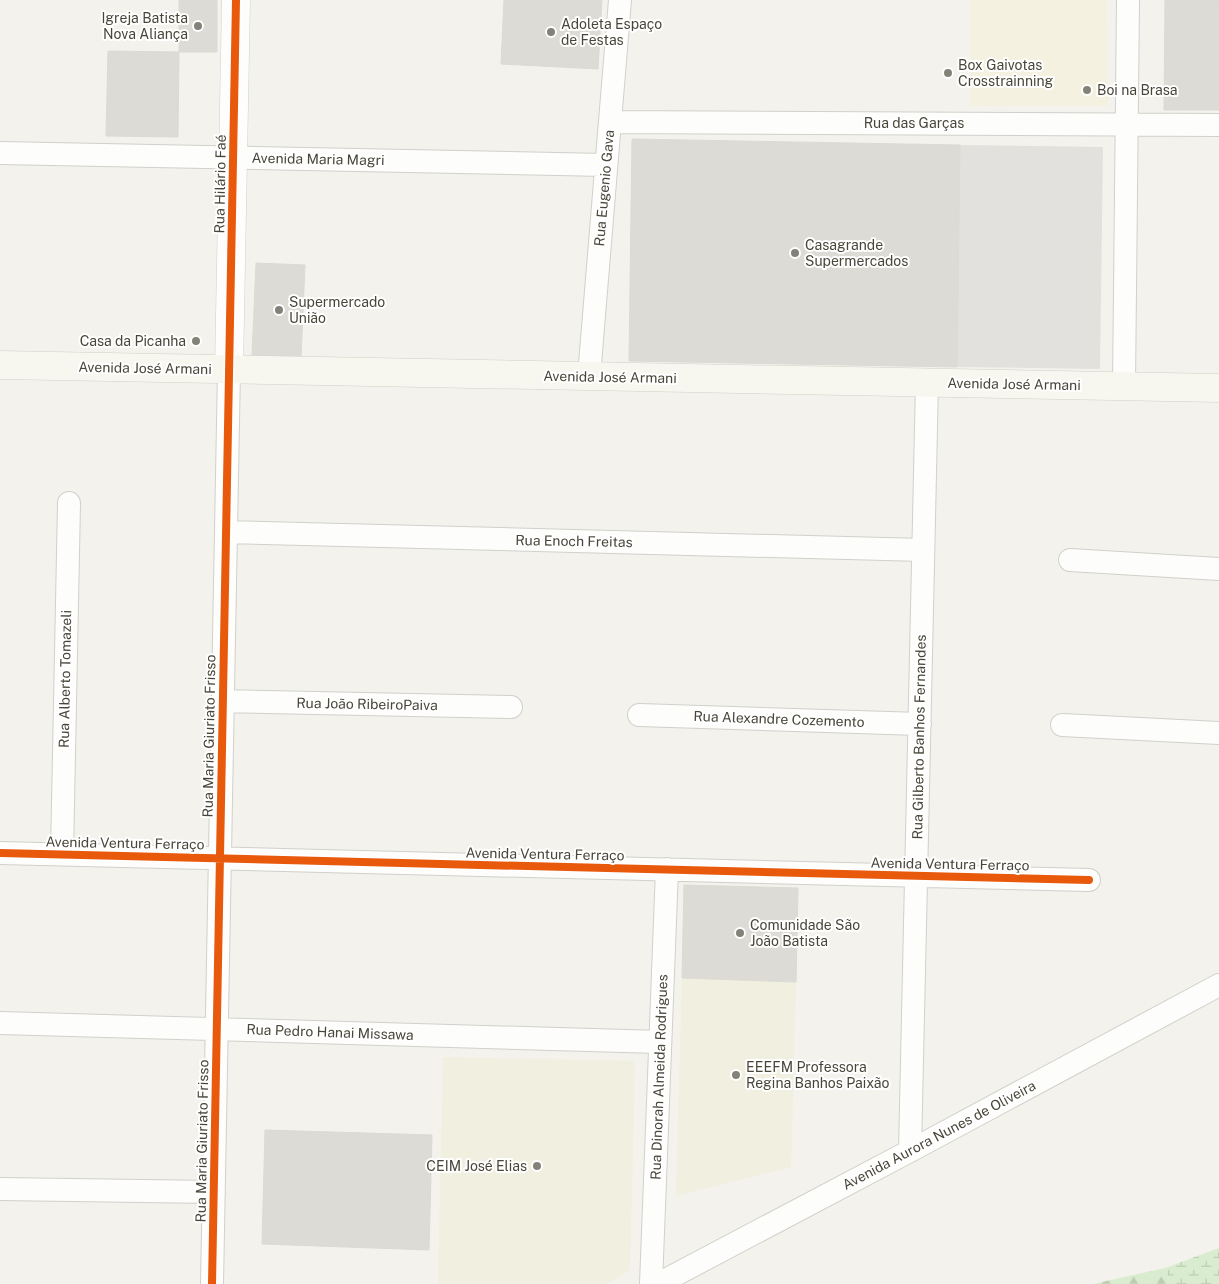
<svg xmlns="http://www.w3.org/2000/svg" width="1219" height="1284" font-family="'Public Sans',sans-serif">
<defs>
<pattern id="forest-firs" width="22" height="20" patternUnits="userSpaceOnUse" patternTransform="scale(1.25)"><rect width="22" height="20" fill="#daeccf"/><path d="M5 1l3.5 6h-7zM16 11l3.5 6h-7z" fill="#bdccb2"/></pattern>
<pattern id="wetland-marsh" width="20" height="14" patternUnits="userSpaceOnUse" patternTransform="scale(1.25)"><rect width="20" height="14" fill="#daeccf"/><path d="M1 5h8M5 5V1M11 12h8M15 12V8" fill="none" stroke="#bdccb2"/></pattern>
</defs>
<rect width="100%" height="100%" fill="#f3f2ed"/>
<path fill="#f4f1e1" d="M970,0H1107L1108,106H970Z"/>
<path fill="#f0efe0" d="M682,978L796,982L791,1167L676,1196Z
M443,1057L635,1061L630,1270L607,1284H438Z"/>
<path fill="url(#forest-firs)" d="M1165,1268L1171,1284H1093Z"/>
<path fill="url(#wetland-marsh)" d="M1219,1248V1284H1171L1165,1268Z"/>
<path fill="#e2e1dd" d="M960,145L1103,147L1100,369L957,367Z"/>
<path fill="#dcdbd6" stroke="#dbdad3" d="M179,0H217V52H179Z
M504,0H602L598,69L501,64Z
M1165,0H1219V110H1164Z
M108,51L179,52L178,137L106,136Z
M632,139L960,145L957,367L629,361Z
M256,263L305,265L301,358L252,355Z
M684,885L798,888L796,982L682,978Z
M265,1130L432,1135L429,1250L262,1244Z"/>
<g fill="none" stroke-linecap="round" stroke-linejoin="round">
<defs>
<path id="minor" d="M610,122L1219,125
M0,153L606,165
M589,376L620,0
M1124,386L1128,0
M226,532L923,550
M1070,560L1219,569
M222,701L511,707
M639,715L920,724
M1062,725L1219,733
M0,853L1089,880
M62,854L69,503
M0,1023L660,1042
M910,1151L927,383
M0,1189L214,1192
M212,1284L229,369
M651,1284L667,869
M658,1284L910,1151L1219,985"/>
<path id="tertiary" d="M229,369L236,0"/>
<path id="secondary" d="M0,365L1219,388"/>
</defs>
<use href="#minor" stroke="#d1d0ca" stroke-width="24"/>
<use href="#tertiary" stroke="#d1d0ca" stroke-width="29"/>
<use href="#secondary" stroke="#d2d0c4" stroke-width="29"/>
<use href="#minor" stroke="#fdfdfc" stroke-width="22"/>
<use href="#tertiary" stroke="#fdfdfc" stroke-width="28"/>
<use href="#secondary" stroke="#f7f7f0" stroke-width="28"/>
<defs>
<path id="cycleway" d="M0,853L1089,880
M212,1284L236,0"/>
</defs>
<use href="#cycleway" stroke="#fff" stroke-width="11"/>
<use href="#cycleway" stroke="#e8590c" stroke-width="8"/>
</g>
<g fill="#848278" stroke="#fff" stroke-width="2">
<circle cx="198" cy="26" r="5"/>
<circle cx="551" cy="32" r="5"/>
<circle cx="948" cy="73" r="5"/>
<circle cx="1087" cy="90" r="5"/>
<circle cx="795" cy="253" r="5"/>
<circle cx="279" cy="310" r="5"/>
<circle cx="196" cy="341" r="5"/>
<circle cx="740" cy="933" r="5"/>
<circle cx="736" cy="1075" r="5"/>
<circle cx="537" cy="1166" r="5"/>
</g>
<g text-anchor="middle" stroke-width="4" stroke-linejoin="round" paint-order="stroke">
<g font-size="14" fill="#494639" stroke="#fff" text-anchor="start">
<text x="188" y="23" text-anchor="end">Igreja Batista<tspan x="188" dy="16">Nova Aliança</tspan></text>
<text x="561" y="29">Adoleta Espaço<tspan x="561" dy="16">de Festas</tspan></text>
<text x="958" y="70">Box Gaivotas<tspan x="958" dy="16">Crosstrainning</tspan></text>
<text x="1097" y="95">Boi na Brasa</text>
<text x="805" y="250">Casagrande<tspan x="805" dy="16">Supermercados</tspan></text>
<text x="289" y="307">Supermercado<tspan x="289" dy="16">União</tspan></text>
<text x="186" y="346" text-anchor="end">Casa da Picanha</text>
<text x="750" y="930">Comunidade São<tspan x="750" dy="16">João Batista</tspan></text>
<text x="746" y="1072">EEEFM Professora<tspan x="746" dy="16">Regina Banhos Paixão</tspan></text>
<text x="527" y="1171" text-anchor="end">CEIM José Elias</text>
</g>
<g font-size="14" fill="#494639" stroke="#fff">
<text x="914" y="128">Rua das Garças</text>
<text transform="translate(318 159) rotate(1)" y="5">Avenida Maria Magri</text>
<text transform="translate(220 184) rotate(-89)" y="5">Rua Hilário Faé</text>
<text transform="translate(604 188) rotate(-85)" y="5">Rua Eugenio Gava</text>
<text transform="translate(145 368) rotate(1)" y="5">Avenida José Armani</text>
<text transform="translate(610 377) rotate(1)" y="5">Avenida José Armani</text>
<text transform="translate(1014 384) rotate(1)" y="5">Avenida José Armani</text>
<text transform="translate(574 541) rotate(1)" y="5">Rua Enoch Freitas</text>
<text transform="translate(65 679) rotate(-89)" y="5">Rua Alberto Tomazeli</text>
<text transform="translate(367 704) rotate(1)" y="5">Rua João RibeiroPaiva</text>
<text transform="translate(779 719) rotate(2)" y="5">Rua Alexandre Cozemento</text>
<text transform="translate(209 736) rotate(-89)" y="5">Rua Maria Giuriato Frisso</text>
<text transform="translate(919 737) rotate(-89)" y="5">Rua Gilberto Banhos Fernandes</text>
<text transform="translate(125 843) rotate(1)" y="5">Avenida Ventura Ferraço</text>
<text transform="translate(545 854) rotate(1)" y="5">Avenida Ventura Ferraço</text>
<text transform="translate(950 864) rotate(1)" y="5">Avenida Ventura Ferraço</text>
<text transform="translate(330 1032) rotate(2)" y="5">Rua Pedro Hanai Missawa</text>
<text transform="translate(659 1077) rotate(-88)" y="5">Rua Dinorah Almeida Rodrigues</text>
<text transform="translate(939 1135) rotate(-28)" y="5">Avenida Aurora Nunes de Oliveira</text>
<text transform="translate(202 1141) rotate(-89)" y="5">Rua Maria Giuriato Frisso</text>
</g>
</g>
</svg>
